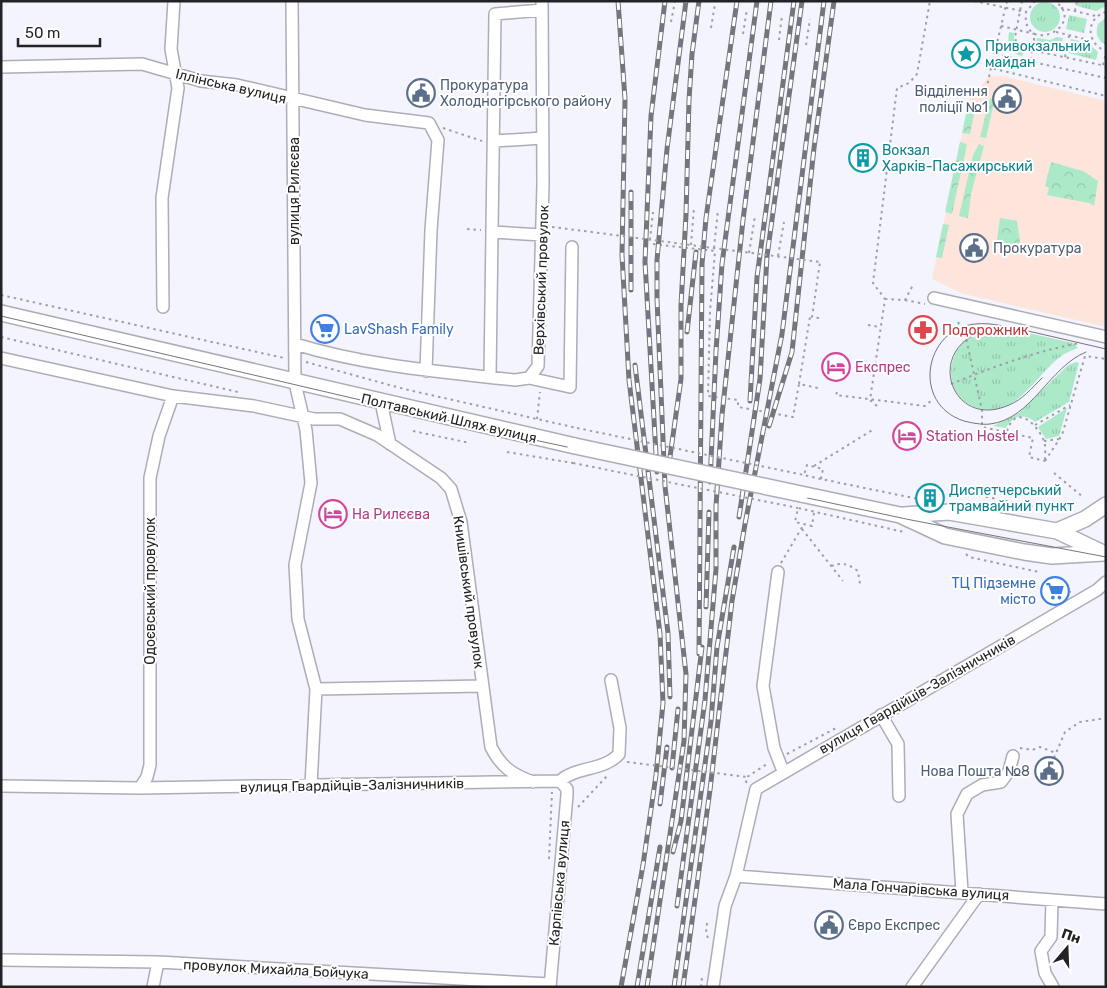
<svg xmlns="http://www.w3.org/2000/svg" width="1107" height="988" font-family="Rubik,sans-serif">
<defs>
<pattern id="grass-tufts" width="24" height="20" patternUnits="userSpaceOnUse" patternTransform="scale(1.25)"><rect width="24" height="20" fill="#ace9c8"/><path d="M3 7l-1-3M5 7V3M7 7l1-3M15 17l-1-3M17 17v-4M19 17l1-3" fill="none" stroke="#94c8ac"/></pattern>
<pattern id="forest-crowns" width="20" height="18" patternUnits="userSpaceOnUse" patternTransform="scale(1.25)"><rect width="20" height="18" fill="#ace9c8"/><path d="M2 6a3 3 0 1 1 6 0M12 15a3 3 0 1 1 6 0" fill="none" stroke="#94c8ac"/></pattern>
</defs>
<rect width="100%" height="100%" fill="#f3f4fd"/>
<path fill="#fde5db" d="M1003,76L1106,101V327L964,294L932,279L971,91L979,89L988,77Z"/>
<path fill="url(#grass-tufts)" d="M1078,1H1106V6L1096,11L1077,6Z
M1030 17a15 15 0 1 1 30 0a15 15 0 1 1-30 0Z
M1069,15L1087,19L1084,33L1066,29Z
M1106,18V45C1097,40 1095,33 1098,24Z
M1009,32L1014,33V45L1024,51L1022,56C1009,53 1007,45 1009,32Z
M1057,37L1063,38L1060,52L1035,47L1037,38L1050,40Z
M1071,39L1088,43L1098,52L1096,60L1068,53Z
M993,329H1011L1073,343L1078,348C1073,350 1068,352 1064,354C1037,371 1016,423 974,407C944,395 945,355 968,338C975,332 984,331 993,329Z
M1076,362L1079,363L1069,402L1035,422C1025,413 1012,415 1006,428L993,426L1019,413L1068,365Z
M1067,408L1059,436L1046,439L1038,427Z"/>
<path fill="url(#forest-crowns)" d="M990,98L997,101L993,107L986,138L980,137Z
M968,104L976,105L970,134L962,133Z
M960,142L967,144L952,214L945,212Z
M979,144L984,146L971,194L968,218L959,216L973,155Z
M1051,162L1083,171L1098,181L1094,206L1089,203L1047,195L1049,188L1045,186Z
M1000,218L1017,221L1020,241L1018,253L996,247Z
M943,224L949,225L942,258L936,257Z"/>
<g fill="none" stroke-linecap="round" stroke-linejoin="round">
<defs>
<path id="minor" d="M292,1L295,383L306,430L311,483L295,565L298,619L316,689L311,785
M1,67L142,64L201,81L237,85L365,115L429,123L438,140L431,230L426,371
M495,141L543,138
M493,232L542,235
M934,298L1106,337
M163,307L162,198L178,88L171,49L174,1
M295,344C367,366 442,372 515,380L529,378L538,366L543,184L542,1
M1,358L173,396L254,406L314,419H340L377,435L441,478L451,489L461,522L491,747C501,767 513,775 533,782
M490,377L495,14L542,10
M529,378L570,387L572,247
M381,402L390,444
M778,572L763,686L774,748L783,771
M316,689L483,686
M881,715L898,744L899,796
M1,786L140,788L560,781C577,766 604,771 619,754L620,728L611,680
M140,788L147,777L150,765V478L159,436L173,396
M736,876L1106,904
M962,892L957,814L967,794L982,785L1001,782L1009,771L1013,756
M1052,900L1051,937L1041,951L1045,973L1053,987
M1,960L158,962L550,984
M153,987L158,962
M550,987L567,795V789L560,781
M713,987L725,906L736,876L756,789L1097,590L1106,582
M912,987L979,894"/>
<path id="major" d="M1,313L575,446
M801,494L900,515L945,536L1024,552L1052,556L1104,553
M904,515L949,512L1057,531L1101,552
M1057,531L1085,519L1106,505"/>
</defs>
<use href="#minor" stroke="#acadb5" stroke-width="14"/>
<use href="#major" stroke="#acadb5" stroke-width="18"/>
<path stroke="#9f9fa6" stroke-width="2" stroke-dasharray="2.5 4" stroke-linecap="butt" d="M974,1L1026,12
M1007,1L991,68L1106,96
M1022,1L1015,37L1017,47L1106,66
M1035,1L1026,12C1021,58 1089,26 1055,1
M1061,8L1096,16
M1075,11L1077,1
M1106,12C1085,18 1086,44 1106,51
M671,22L675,1
M1001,26L1035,34L1030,61
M711,28L715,4
M1056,32L1093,41
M743,34L747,9
M779,40L782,15
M806,45L810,19
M996,54L1106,78
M1065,57L1069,36
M1103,65L1106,53
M983,88L988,82L991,68
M443,128L482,141
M552,227L584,231
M467,229L481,230
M650,240L653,212
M653,244L715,251L710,312L708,396L738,400V407L793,417L799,384L818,388
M691,245L694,207
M714,248L718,210
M749,253L755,216
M778,256L784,222
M1,295L284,358
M885,299L905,300L913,285
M905,300L925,304
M819,318L812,317L820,262
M958,322L966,338L982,410V427L1033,438L1029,457L1045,461
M868,325L880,327
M1,337L238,392
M306,362L404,389L577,428
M799,384L810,317H812
M951,384C993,367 1036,351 1080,343
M837,392L836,395L925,406L932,400
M877,406L870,400L885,299L873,283L897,88L909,83L917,74L930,1
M537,419L540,392
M1035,425L1070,405
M413,431L470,443
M1007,431C1016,403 1037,424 1044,441C1046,446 1045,454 1045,460
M1044,441L1059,439
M507,452L573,463
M1045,461L1062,435L1085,356L1106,359
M814,466L874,429
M1054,473L1083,497
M821,479L823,469L807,465L804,475L821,479L923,500
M973,494L1054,511
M814,513L812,526L795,522L798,508L904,532
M802,529L843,581
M966,554L969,557L1039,572
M781,563L804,524
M831,566C843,562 848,564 858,571L860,584
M1044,589L1071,592
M1020,748L1032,750L1040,747L1056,753
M787,754L838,727
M1054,758L1065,732L1080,722L1106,718
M746,783L747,777L767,764
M578,807L607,776
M549,859L552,792
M707,923L706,933L708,938
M701,987L702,977"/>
<use href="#minor" stroke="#fff" stroke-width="11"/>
<use href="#major" stroke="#fff" stroke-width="15"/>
<path stroke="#75767b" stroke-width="1" d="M1,316L506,434L911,520L1106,557
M992,329C921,342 949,432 1009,405C1022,400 1032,388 1042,378
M1086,352C1049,367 1032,419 990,424C982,425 972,423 964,421C911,404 924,329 975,324C992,322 1011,328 1028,331C1054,337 1080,343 1106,349"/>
<defs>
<path id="rail" d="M618,1L625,99L622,255L629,380L660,634L663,703L656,775L643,865L621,987
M631,192V290
M687,332L696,252
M635,365L668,633L670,697
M750,401L757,277L794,1
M769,426L792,352L814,148L834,1
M669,464L681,379V305L686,215L689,100L692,54L699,1
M657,472L645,262L651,116L665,1
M710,482L716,351L722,264L757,1
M739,517L760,379L767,256L802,1
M706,607L709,512
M699,654L702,264L706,218L737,1
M672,768L678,709
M660,804L667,747
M673,852L681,821L702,647
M677,906L705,700L716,569V506L722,415L743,220L771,1
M637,987L660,847
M647,987L684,741L686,674L665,486L657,299V260L667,149L686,1
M674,987L711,721L717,647L734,547
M683,987L710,790L732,601L745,524L782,334L824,1"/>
</defs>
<use href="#rail" stroke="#75767b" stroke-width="5"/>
<use href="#rail" stroke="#fff" stroke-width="3" stroke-dasharray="9" stroke-linecap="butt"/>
<defs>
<path id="major-bridge" d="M575,446L801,494"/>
</defs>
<use href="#major-bridge" stroke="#acadb5" stroke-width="18" stroke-linecap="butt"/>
<path stroke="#9f9fa6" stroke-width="2" stroke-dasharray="2.5 4" stroke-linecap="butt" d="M584,231L820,262
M577,428L804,475
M573,463L798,508
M627,762L747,777"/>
<use href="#major-bridge" stroke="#fff" stroke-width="15"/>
</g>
<defs>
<symbol id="sight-ring" viewBox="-11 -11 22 22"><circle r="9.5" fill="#fff" stroke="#0f9aa8" stroke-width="1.5"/><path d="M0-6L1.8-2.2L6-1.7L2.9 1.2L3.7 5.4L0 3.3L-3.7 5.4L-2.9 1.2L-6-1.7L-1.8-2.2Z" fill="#0f9aa8"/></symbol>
<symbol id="civic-ring" viewBox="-11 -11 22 22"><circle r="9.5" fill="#fff" stroke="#5c6f8a" stroke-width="1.5"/><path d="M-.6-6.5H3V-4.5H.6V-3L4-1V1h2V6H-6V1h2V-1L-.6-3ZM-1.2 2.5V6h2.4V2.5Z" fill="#5c6f8a"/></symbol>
<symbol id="building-ring" viewBox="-11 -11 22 22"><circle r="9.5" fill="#fff" stroke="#0f9aa8" stroke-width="1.5"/><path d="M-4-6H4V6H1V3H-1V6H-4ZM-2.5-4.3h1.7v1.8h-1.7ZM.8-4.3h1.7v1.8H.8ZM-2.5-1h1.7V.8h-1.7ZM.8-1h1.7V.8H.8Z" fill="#0f9aa8"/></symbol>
<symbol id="supermarket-ring" viewBox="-11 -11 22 22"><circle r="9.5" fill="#fff" stroke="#3f7fe0" stroke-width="1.5"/><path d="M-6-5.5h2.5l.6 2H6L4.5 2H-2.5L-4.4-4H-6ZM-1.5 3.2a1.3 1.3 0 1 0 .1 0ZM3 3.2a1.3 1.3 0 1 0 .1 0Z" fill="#3f7fe0"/></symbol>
<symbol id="pharmacy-ring" viewBox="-11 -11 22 22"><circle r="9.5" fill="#fff" stroke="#e0444e" stroke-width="1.5"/><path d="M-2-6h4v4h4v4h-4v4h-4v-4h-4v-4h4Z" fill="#e0444e"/></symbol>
<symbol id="hotel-ring" viewBox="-11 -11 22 22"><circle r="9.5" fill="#fff" stroke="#d1479c" stroke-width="1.5"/><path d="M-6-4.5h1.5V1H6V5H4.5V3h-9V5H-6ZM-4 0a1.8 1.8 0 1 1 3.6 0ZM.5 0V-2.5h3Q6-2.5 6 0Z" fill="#d1479c"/></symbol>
</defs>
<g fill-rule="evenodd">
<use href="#sight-ring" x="950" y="38" width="32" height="32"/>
<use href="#civic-ring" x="405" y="77" width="32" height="32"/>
<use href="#civic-ring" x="991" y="83" width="32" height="32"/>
<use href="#building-ring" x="847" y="142" width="32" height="32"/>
<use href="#civic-ring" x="958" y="232" width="32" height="32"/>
<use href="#supermarket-ring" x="309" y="313" width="32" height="32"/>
<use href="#pharmacy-ring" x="907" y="314" width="32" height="32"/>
<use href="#hotel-ring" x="820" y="351" width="32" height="32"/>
<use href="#hotel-ring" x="891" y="420" width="32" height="32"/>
<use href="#building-ring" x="914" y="482" width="32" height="32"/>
<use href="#hotel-ring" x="317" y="498" width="32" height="32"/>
<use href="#supermarket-ring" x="1039" y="575" width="32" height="32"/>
<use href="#civic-ring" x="1033" y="755" width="32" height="32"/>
<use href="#civic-ring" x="813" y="909" width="32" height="32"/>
</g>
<g text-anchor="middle" stroke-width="4" stroke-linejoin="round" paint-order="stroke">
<g font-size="14" fill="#0d838f" stroke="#fff" text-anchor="start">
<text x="985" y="51">Привокзальний<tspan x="985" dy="16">майдан</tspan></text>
<text x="882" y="155">Вокзал<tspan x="882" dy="16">Харків-Пасажирський</tspan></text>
<text x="949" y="495">Диспетчерський<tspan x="949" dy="16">трамвайний пункт</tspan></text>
</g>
<g font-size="14" fill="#4e5e75" stroke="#fff" text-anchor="start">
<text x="440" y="90">Прокуратура<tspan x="440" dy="16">Холодногірського району</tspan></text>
<text x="988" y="96" text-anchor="end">Відділення<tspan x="988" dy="16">поліції №1</tspan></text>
<text x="993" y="253">Прокуратура</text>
<text x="1030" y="776" text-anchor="end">Нова Пошта №8</text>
<text x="848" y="930">Євро Експрес</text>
</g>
<g font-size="14" fill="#232326" stroke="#fff">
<text transform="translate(231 86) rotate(13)" y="5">Іллінська вулиця</text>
<text transform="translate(294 191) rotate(-90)" y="5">вулиця Рилєєва</text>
<text transform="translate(541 280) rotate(-88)" y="5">Верхівський провулок</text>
<text transform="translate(449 418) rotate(13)" y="5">Полтавський Шлях вулиця</text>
<text transform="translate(150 591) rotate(-90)" y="5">Одоєвський провулок</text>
<text transform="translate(469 592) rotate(82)" y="5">Книшівський провулок</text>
<text transform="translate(917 694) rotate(-30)" y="5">вулиця Гвардійців-Залізничників</text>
<text transform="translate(352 785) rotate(-1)" y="5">вулиця Гвардійців-Залізничників</text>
<text transform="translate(559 883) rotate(-85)" y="5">Карпівська вулиця</text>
<text transform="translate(921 889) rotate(4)" y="5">Мала Гончарівська вулиця</text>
<text transform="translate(276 969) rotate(3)" y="5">провулок Михайла Бойчука</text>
</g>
<g font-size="14" fill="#366cbe" stroke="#fff" text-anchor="start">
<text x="344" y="334">LavShash Family</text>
<text x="1036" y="588" text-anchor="end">ТЦ Підземне<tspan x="1036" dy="16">місто</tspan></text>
</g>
<g font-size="14" fill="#be3a42" stroke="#fff" text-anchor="start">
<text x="942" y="335">Подорожник</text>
</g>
<g font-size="14" fill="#b23c85" stroke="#fff" text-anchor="start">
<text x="855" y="372">Експрес</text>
<text x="926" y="441">Station Hostel</text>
<text x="352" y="519">На Рилєєва</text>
</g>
</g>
<rect width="1107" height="988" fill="none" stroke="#232326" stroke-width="5"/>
<g transform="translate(1067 948) rotate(19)" stroke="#ffffff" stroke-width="4" paint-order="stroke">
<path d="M0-4L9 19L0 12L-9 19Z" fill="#232326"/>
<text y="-8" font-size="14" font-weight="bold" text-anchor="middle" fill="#232326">Пн</text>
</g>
<path d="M18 38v8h82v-8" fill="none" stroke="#232326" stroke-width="2.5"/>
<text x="25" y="38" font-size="15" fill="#232326" stroke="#ffffff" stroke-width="4" paint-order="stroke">50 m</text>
</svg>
